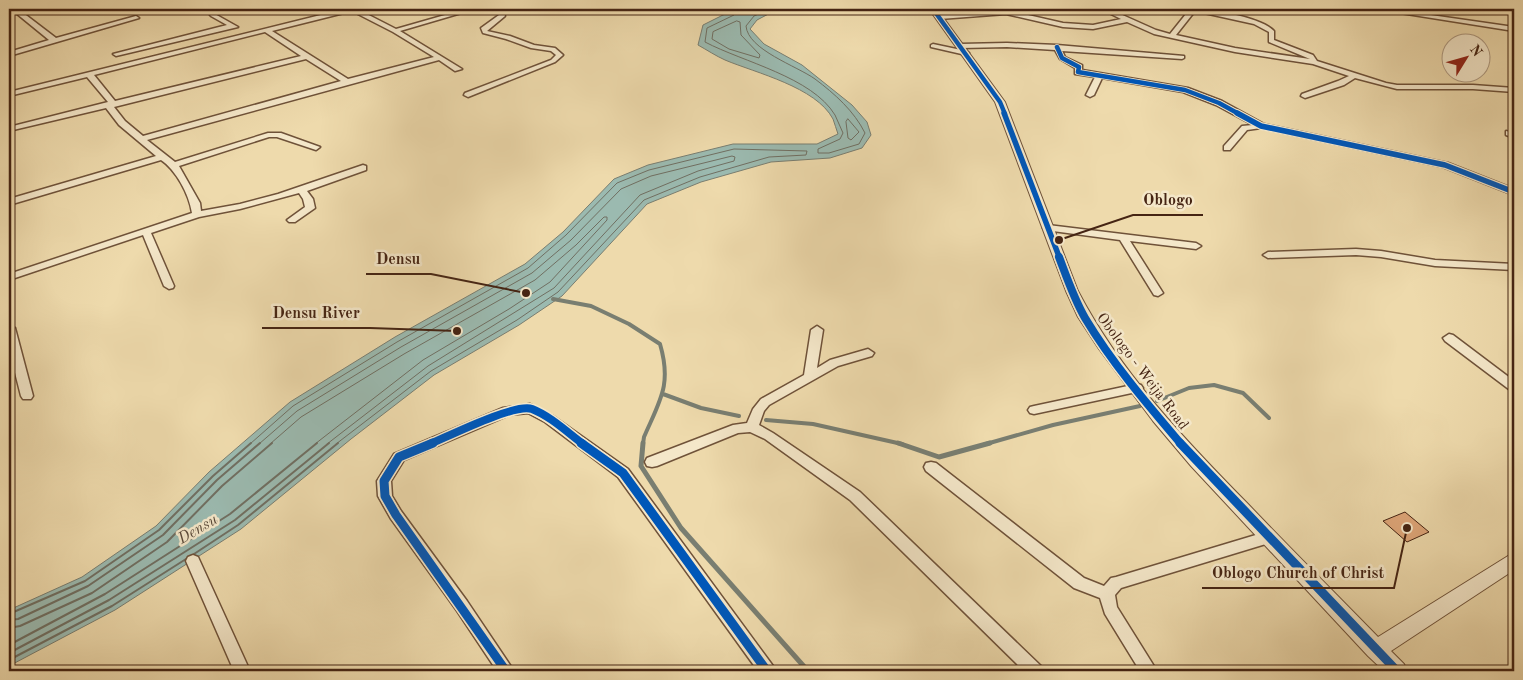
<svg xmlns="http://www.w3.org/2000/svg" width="1523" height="680" font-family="'Old Standard TT',serif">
<rect width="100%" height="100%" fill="#eedaac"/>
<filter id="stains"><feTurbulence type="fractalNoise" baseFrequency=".004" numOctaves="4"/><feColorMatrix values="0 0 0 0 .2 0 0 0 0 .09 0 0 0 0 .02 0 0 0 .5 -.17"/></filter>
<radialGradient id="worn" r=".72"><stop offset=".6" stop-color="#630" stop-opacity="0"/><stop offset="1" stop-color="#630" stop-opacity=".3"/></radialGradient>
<path fill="#9bbab0" stroke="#797e71" d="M735,9H778L757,20L750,29L764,44L802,65L852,105L867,122L871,135L862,148L830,158L771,162L701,182L647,204L562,296L519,325L434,375L351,439L241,529L115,610L9,666V610L82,577L156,526L209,472L290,402L395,337L525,264L563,232L614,179L648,165L733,144H817L838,134C836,129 835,124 833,119C816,87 756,73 725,60C716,56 707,50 698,45L703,25Z"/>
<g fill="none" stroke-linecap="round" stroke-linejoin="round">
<path stroke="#706f62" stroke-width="1" d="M736,9L734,15L707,28L705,42C743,62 812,77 835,115C838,121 840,127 843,133L840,139L818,149V153H829L859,144L865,133C854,111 835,94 815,79C797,66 748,50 746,26L754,16L770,9
M737,21L740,22L741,35L760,55L759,58L729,49L712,39L713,32Z
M848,119L859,132L851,140L848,138L846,122Z
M250,444L293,406L397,342L528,268L566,235L617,183L649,170L734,149L807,151L806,155L769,157L700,177L644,200L558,292L517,320L431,371L336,444
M259,444L297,411L401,347L532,273L571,240L621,189L651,176L732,156L735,157L734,161L698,171L640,195L554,288L428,366L327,444
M270,444L301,417L404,354L535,280L576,245L604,217H607V220L550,282L509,309L423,360L315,444"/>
<path stroke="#706f62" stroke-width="2" d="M194,554L238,525L338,443
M9,614L85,581L159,530L213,476L251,443
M9,620L18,619L88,586L163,535L217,480L260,443
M9,628L20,626L92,593L167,542L222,486L272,443
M9,645L105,594L230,514L317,443
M9,653L109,600L235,520L329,443
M9,660L112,606L186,559"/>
<path stroke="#797e71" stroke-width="4" d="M553,299L591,306L629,324L660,344C672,385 660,400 644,437L643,444
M663,394L701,408L739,416
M1157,401L1189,388L1214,385L1243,393L1269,418
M766,420L813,424L902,444
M986,444L1053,425L1140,406"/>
<path stroke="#797e71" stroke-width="5" d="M643,443L641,466L681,528L808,671
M898,443L939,457L990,443"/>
</g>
<path fill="#dea679" stroke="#452413" d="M1405,512L1429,532L1407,542L1383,521Z"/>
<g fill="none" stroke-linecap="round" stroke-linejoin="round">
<defs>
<path id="minor" d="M11,9H18L56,38L136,16L139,18L9,56V52L49,40Z
M345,9H357L396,29L466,9H475L400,31L462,69L455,71L439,60L147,140L175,162L268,133H281L320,147L316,150L277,137H269L179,166L200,203L201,211L240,204L278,194L363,165L366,166V170L307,191L313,199L315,208L295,222H289L287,220L305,207L303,199L299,193L240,209L199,217L151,233L174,286L173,288L169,289L164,286L143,235L9,280V274L192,213C189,194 176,170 161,160L9,205V199L156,156L119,125L106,108L9,131V127L108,102L87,77L9,96V92ZM352,11L393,32L434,57L348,79L272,31ZM265,32L301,56L115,101L94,75ZM306,59L341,81L143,136L125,121L114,107Z
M488,9H496L504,12L505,16L487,31L510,36L534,45L555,48L563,55L555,62L468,97L464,95L465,93L551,60L556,55L551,51L531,48L506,39L483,33L481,28L499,15Z
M1101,9H1109L1156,30L1170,34L1190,9C1210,9 1261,17 1274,31V40L1313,55L1317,61L1386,83L1397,85H1473L1514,88V92L1473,89H1397L1355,78L1344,85L1305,98L1301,96L1302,94L1338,81L1349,76L1313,64L1235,52L1154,34L1127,22L1093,29L1063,27L1006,14L940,19L937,17L940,15L1006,10L1063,23L1093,25L1121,19ZM1195,11L1254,24L1269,32V42L1310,59L1235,48L1176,35Z
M1375,9H1389L1514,27V31Z
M213,13L238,27L116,56L113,54L227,25L211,16L210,15Z
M1007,43L1057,45L1184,56V58L1182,59L1062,51L1065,57L1082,65V70L1188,88L1222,101L1264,124L1448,163L1514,189V195L1443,167L1261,128L1247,130L1230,150H1224V146L1242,126L1253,125L1216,105L1183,92L1102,78L1094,95L1090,97L1086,95L1095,77L1075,74V68L1060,59L1055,50L1007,47L961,48L958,46L961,44Z
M933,44L966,51L969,53L966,55L931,47V45Z
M1506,131L1514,133V138L1506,135Z
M1048,225L1196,243L1201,246L1196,249L1130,241L1163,293L1158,296L1154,295L1120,240L1045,230L1043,228Z
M1356,249L1381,251L1435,260L1514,264V270L1435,266L1381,257L1356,255L1268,258L1263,255L1268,252Z
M9,324L15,328L33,396L31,399H23L21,396L9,349Z
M817,326L823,330L817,368L830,360L868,349L874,353L872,356L838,366L769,405L764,411L759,425L773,433L860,492L1041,666L1043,671H1024L850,500L765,439L750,432L738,433L657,466L652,467L647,466L645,462L647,458L733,425L747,423L753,409L761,399L804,375L811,330Z
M1449,334L1453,335L1514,381V391L1510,390L1445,341L1443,338Z
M1137,384L1141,385L1143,388L1141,391L1034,414L1030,413L1028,410L1030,407L1034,406Z
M530,404L553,416L628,469L773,666L775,671H758L618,477L545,422L528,413L509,415L404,460L391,481L392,496L401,511L467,601L514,671H497L457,611L391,519L378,496L377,481L394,454L503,408Z
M931,462L936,463L1084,578L1104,586L1111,578L1116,577L1269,531L1274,533L1276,537L1274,541L1269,543L1121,588L1115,595L1117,607L1157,671H1140L1105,614L1100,598L1074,588L926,471L924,467L926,463Z
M193,555L198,557L250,671H234L186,561L188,557Z"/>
<path id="tertiary" d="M929,9H937L1005,102L1078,291C1120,372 1185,440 1248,504C1291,549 1335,593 1378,637L1508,556L1514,554V570L1391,651L1404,664L1407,671H1384L1368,656L1191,466L1153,421L1099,349L1078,317L1066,291L995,102Z"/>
</defs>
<use href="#minor" stroke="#6f5239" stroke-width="3"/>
<use href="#tertiary" stroke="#6f5239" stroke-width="2"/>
<use href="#minor" fill="#f4e7c9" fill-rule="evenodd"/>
<use href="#tertiary" fill="#f4e7c9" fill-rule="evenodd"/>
<defs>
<path id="cycleway-far3" d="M933,9L1000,102L1005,114
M1057,47L1062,58L1079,67L1078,72L1185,90L1219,103L1239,114"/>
<path id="cycleway-far2" d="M1004,113L1060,259
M1237,113L1261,126L1445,165L1514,192"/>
<path id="cycleway-far1" d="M1059,257C1067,278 1074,299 1085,318C1112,363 1147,404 1181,444
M430,444C449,436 515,403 532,409C550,416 567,432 583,444"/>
<path id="cycleway" d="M433,443L399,457L384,481L385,496L396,515L506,671
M581,443L623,473L767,671
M1180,443L1397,671"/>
</defs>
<use href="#cycleway-far3" stroke="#f4e7c9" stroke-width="6"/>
<use href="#cycleway-far2" stroke="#f4e7c9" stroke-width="8"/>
<use href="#cycleway-far1" stroke="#f4e7c9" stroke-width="11"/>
<use href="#cycleway" stroke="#f4e7c9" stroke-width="12"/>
<use href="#cycleway-far3" stroke="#0057b8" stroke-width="4.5"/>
<use href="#cycleway-far2" stroke="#0057b8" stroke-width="5.5"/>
<use href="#cycleway-far1" stroke="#0057b8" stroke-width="8"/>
<use href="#cycleway" stroke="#0057b8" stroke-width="9"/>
</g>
<g text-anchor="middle" stroke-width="5" stroke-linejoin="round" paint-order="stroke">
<g font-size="15" fill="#452413" stroke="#f4e7c9">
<text transform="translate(1143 371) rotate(53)" y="5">Obologo - Weija Road</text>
</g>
<g font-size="16" font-style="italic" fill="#5a4a3a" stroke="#f4e7c9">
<text transform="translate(197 528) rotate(-31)" y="6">Densu</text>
</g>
</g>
<path fill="none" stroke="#452413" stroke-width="2" d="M1059 240L1133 215H1203M526 293L431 274H366M457 331L370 328H262M1407 528L1394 588H1202"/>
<g fill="#452413" stroke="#f4e7c9" stroke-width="2">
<circle cx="1059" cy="240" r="5"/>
<circle cx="526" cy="293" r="5"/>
<circle cx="457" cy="331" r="5"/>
<circle cx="1407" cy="528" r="5"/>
</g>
<g font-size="16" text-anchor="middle" font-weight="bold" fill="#452413" stroke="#f4e7c9" stroke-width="5" stroke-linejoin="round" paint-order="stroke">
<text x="1168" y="205">Oblogo</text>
<text x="398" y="264">Densu</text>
<text x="316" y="318">Densu River</text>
<text x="1298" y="578">Oblogo Church of Christ</text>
</g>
<rect width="1523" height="680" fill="none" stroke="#eedaac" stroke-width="30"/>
<rect x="10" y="10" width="1503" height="660" fill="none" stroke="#452413" stroke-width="2.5"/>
<rect x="15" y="15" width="1493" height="650" fill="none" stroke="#452413"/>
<g transform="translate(1466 58) rotate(53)"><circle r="24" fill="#f4e7c9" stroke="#ae9980"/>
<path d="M0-4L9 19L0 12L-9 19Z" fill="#8f2418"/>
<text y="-8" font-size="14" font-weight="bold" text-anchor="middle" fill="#452413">N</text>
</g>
<rect width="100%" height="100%" filter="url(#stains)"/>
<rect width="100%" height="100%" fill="url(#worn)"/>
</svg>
